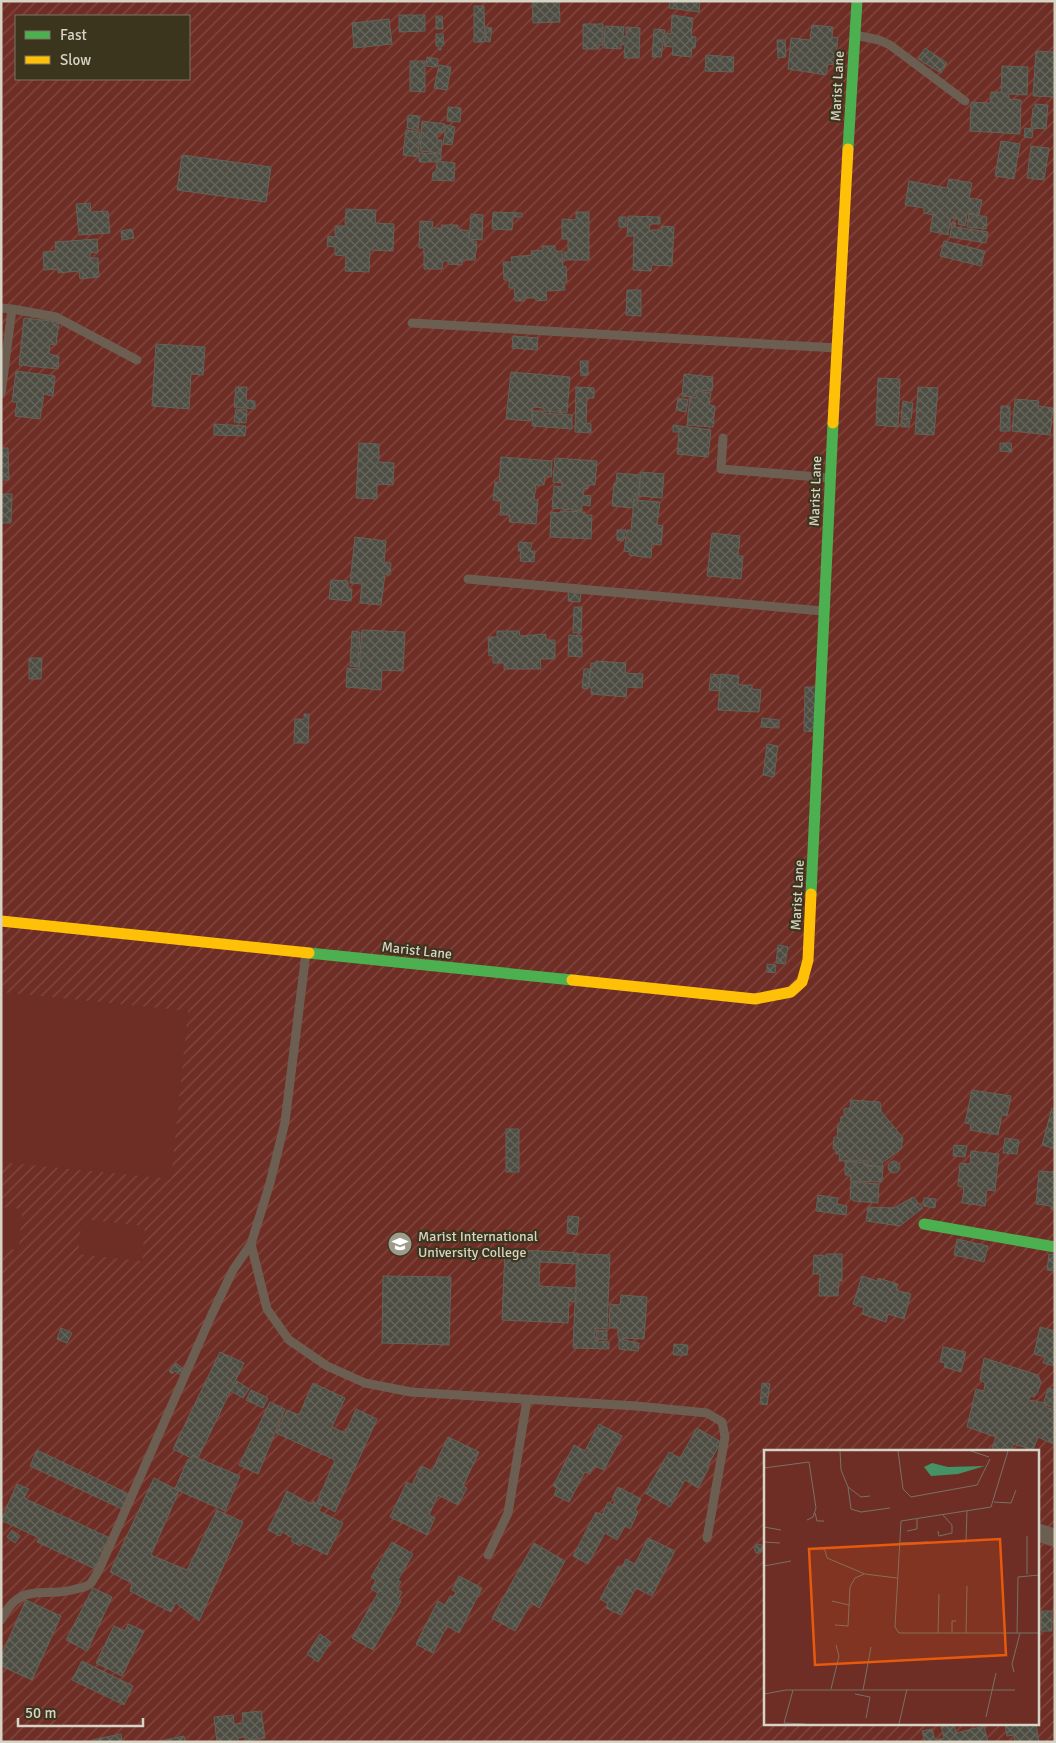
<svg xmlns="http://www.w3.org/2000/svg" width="1056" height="1743" font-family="Signika,sans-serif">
<defs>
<pattern id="garden-furrows" width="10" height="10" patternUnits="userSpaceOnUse" patternTransform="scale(1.25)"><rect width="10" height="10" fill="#6e2e25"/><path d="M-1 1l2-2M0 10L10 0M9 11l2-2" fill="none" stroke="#824b43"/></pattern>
<pattern id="building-cross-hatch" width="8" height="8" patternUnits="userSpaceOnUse" patternTransform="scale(1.25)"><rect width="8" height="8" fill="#4d4d43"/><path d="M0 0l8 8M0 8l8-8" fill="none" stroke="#66665d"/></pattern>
</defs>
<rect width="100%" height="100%" fill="#353225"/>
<path fill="url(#garden-furrows)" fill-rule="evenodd" d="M1,1H1055V1742H1ZM16,16H189V79H16ZM765,1452H1037V1724H765Z"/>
<path fill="#6e2e25" d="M1,992L188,1011L171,1179L1,1162Z
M1,1207L22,1209L19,1250L1,1248Z
M82,1219L145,1226L142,1261L78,1254Z"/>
<path fill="url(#building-cross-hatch)" stroke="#626358" d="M559,1L560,22L533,23L532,2Z
M666,1H700L699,12L669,8L670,2Z
M474,6H484L485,42H474Z
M399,15H425V31L399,32Z
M672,15L693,18L691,36L696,37L695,48H692L691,57L672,55L673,47L664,46L666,33L671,34Z
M436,16H442L443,29H436Z
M389,19L392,44L354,48L352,23Z
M583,24H603V45H599V49H583Z
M812,25L833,27L832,37L838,38L835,65L828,64L826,75L788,69L791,38L810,40Z
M605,26L624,27L623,36H626V27L640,28L639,58H624L625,45L621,44V49L604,48Z
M486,27L492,28L490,42L485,41Z
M654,29L665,30L661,57H652Z
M436,34H443L444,45L441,46V50H439L438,46H436Z
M777,40H785L786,57L778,58Z
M925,48L947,63L941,73L918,59Z
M1036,51L1055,52V97L1033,96Z
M706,55L734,57L733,72L705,71Z
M427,57L438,59L437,67L426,66Z
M410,61H425V92L410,91Z
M439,65L451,67L447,90L434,88Z
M1002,66L1028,67L1027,95L1009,94V99L1021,100L1020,134L970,131L971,102L990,103L991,92H1001Z
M1035,104L1048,105L1046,129L1031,128L1033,108H1035Z
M448,107L461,108L460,122L447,121Z
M408,115L420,116L418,130L407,128Z
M422,121L445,124L443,133H437V140H442L441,153L420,151Z
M446,125L455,127L452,145L443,144Z
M1025,128L1033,129L1032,138L1024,137Z
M406,130L420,132L418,157L403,155Z
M1001,141L1020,144L1014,179L995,176Z
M1031,146L1049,148L1044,180L1027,178Z
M419,153L441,154V160H436V162H419Z
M182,155L271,167L266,202L177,190Z
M437,161L455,163L454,181L432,180L433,172H436Z
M949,179L972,183L969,198L982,200L979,215L967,213L965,226L958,224L959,219L951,218L948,235L930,231L933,215L924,213V208L905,205L909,181L947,188Z
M90,203L91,212L108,211L110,233L79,235L76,204Z
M346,209L376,210L375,223L394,224L393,251L370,250L369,272L345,271L346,256L335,255V247L327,246L328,236L335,237V226H345Z
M493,212L522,213V217H513L512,230L492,229Z
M576,212H589V260H564V252H568V239H562V219L576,220Z
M471,214L483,215L482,240L469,239Z
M969,214L987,217L986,229L967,227Z
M628,216L660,217V224H650L649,230H661L662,226L674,227L672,266L652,265L651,271L633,270L634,236H627Z
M619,217H626V227H619Z
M420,221L433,222L432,228H442L441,225H458V229L469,231V239L477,242L475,260H462V265L448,264V261H443L442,269H424V248H419Z
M952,222L956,223L955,227L988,232L986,243L950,237Z
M132,229L134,238L122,240L121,231Z
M97,239L98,252L90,253V258H98L99,277L80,279L79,271L58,273V269L44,270L43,252L56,251L55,242Z
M944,241L985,251L981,266L940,256Z
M542,246H555V251H562L563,267L566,266L567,282L564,283L565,290L546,291L547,300L536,301V298H524V301H515L514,288H509V280H504L503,262H512L511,257L532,255L531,251L543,250Z
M627,290H641V316L626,315Z
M24,318L59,322L56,345L50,344L49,354L59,356L58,369L19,365Z
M513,336L538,338L537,350L512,348Z
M156,344L205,347L203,375L191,374L189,409L152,406Z
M580,361H588V375L581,376Z
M16,371L55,376L53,396L44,394L40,419L15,416L17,402H12Z
M511,372L570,377L567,413L544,411V408L533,407L531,421L506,419Z
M684,374L713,377L712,391L696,390L695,396L682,397Z
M878,378L900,379L898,427L876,425Z
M236,387H247L246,400L255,401V409L234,407Z
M576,387L594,388V398H587L586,423L591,424V433L575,432Z
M918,387L938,388L934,435L915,434Z
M697,391L711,393L709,405L715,406L713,427L687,425L690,397L696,398Z
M678,398L688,400L686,412L676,410Z
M1015,399L1039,401L1038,406L1053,408L1050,435L1012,431Z
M903,401L913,403L911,419L901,418Z
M1001,406H1010V431H1000Z
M236,409L247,410L246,423L234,422Z
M533,411H543V413L572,415V429L532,426Z
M901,419L910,420L909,427H901Z
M214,424L246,426L245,436L214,435Z
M673,425L711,430L708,457L677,454L679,432H673Z
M359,443L379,444V462L394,463L393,485L377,484V499L356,498Z
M1000,443H1011L1012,452L1000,451Z
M1,448H8L9,480H1Z
M501,457L552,461L551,477L545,476L544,485H536L534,500H538L536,524L509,522L510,515H500L501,501L493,500L495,482H499Z
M555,458L597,461L595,485H588V489L584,488L583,495L591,496L590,506L582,505V511L552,508L554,486L562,487V483L553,482Z
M641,472L664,474L662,498L639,496Z
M617,473L640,475L638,499H634L633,508L612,506L614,483H616Z
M1,494H12L11,523H1Z
M634,500L660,502L657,525L663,526L661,545L652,544L651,558L629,555L630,552L624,551L627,530H631Z
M560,511L585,512L584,515H592L591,539L550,537L551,512L560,513Z
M617,530H626L623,541L617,540Z
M712,533L740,536L738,556H743L741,579L707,576Z
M355,537L386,541L384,562L391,563L390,575L385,574L381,605L360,603L362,584L350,583Z
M519,542L532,543L530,551H535L534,562L520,561L521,551H518Z
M331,580L348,581V589H352L351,601L329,599Z
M569,590L581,591L580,602L568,601Z
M574,607H582L581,633H573Z
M362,630L405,632L403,671L382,670L381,690L346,687L347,668L359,669Z
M352,631L360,632L358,667L350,666Z
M497,631H519L520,636L546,634V640H555V659H540L541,669H504V663H493V655L489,656L488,637H497Z
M569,635L582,636V657L568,656Z
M29,658H42L41,679H29Z
M596,661L626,663L625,673L643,674L642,688L627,687L626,697L591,694V687H589L591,663H596Z
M584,669H590L588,689L582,688Z
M711,674L721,675L719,691L709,690Z
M721,674L739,676L738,685H752V689L761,690L759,712L718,710Z
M805,687H818L816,732L804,731Z
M304,714H309L308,743H294L295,719H304Z
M762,718L779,720V728L761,727Z
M767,744L778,746L774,777L763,775Z
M778,945L788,947L785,964L776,963Z
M767,964L776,965L775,973L767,972Z
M972,1090L1011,1096L1007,1116L1002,1115L998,1135L970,1130L971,1124L965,1123Z
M851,1100L880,1102L881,1111L903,1138L901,1149L882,1163L883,1167L867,1165L868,1161H839L840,1154H836V1149H833L834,1137H837L838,1124H840L841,1117L844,1116V1109L850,1108Z
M1052,1108L1055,1109V1149L1042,1145Z
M506,1129H519V1172H506Z
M1005,1138L1019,1140L1017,1154L1003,1153Z
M954,1145L967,1146L965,1157L953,1156Z
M971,1151L999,1154L995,1191L987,1190L985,1206L962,1203L964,1187L958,1186L960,1163L970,1164Z
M888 1167a6 6 0 1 1 12 0a6 6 0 1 1-12 0Z
M845,1161L867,1163L866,1166L883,1167L882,1182L850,1181L851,1175H845Z
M1039,1171L1055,1172V1209H1051V1206L1036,1204Z
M851,1182L879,1184L878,1203L853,1201V1199H850Z
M818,1195L838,1198L837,1204L847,1206L846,1215L816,1211Z
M913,1197L923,1208L900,1226L866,1221L868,1207L894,1208Z
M924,1198L936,1199L935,1208L923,1206Z
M568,1216L579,1217L577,1235L567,1233Z
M957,1239L988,1246L984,1262L954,1255Z
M505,1249L578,1253L577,1264L540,1262L539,1286L576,1288L575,1302L569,1301L568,1323L502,1320Z
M578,1254L610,1255L607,1329L595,1328V1341L609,1342V1349L573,1348L575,1303H576V1265H578Z
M826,1254H842V1281H839L838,1296H819L820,1274H813L814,1255L826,1256Z
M1049,1254L1055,1255V1271L1047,1270Z
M383,1276L451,1277L449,1345L382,1343Z
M862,1276L877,1281L878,1278L898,1284L896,1290L911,1294L904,1319L888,1314L886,1322L862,1314L864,1308L853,1304Z
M621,1295L647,1297L644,1339L618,1338V1328H609L610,1304L620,1305Z
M1040,1327L1055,1331V1366L1043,1363L1045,1357L1034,1354Z
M61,1328L72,1333L67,1343L57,1339Z
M597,1330L607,1331V1340L596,1339Z
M619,1339L639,1343L638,1351L619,1349Z
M674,1344L688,1345L687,1355H673Z
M943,1347L966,1352L961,1372L944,1367L945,1363L940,1362Z
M220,1352L244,1363L198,1458L193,1455L191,1458L173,1449Z
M984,1358L1038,1375L1041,1382L1038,1392L1034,1397L1030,1396L1029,1400L1046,1403V1407L1055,1410V1442L1053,1444L1038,1437L1033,1450L1014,1444L1010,1452H1003L992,1449L996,1437L967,1427L976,1389L984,1391L985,1383L980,1380Z
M176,1363L186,1371L182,1376L175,1371L172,1374L169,1371Z
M237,1381L249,1389L243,1398L231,1391Z
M313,1383L345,1398L332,1427L345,1433L356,1409L377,1419L335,1512L317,1502L335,1460L276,1433L287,1410L299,1415Z
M762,1383L770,1384L767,1405L760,1404Z
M1048,1388L1055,1390V1408L1046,1405L1047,1403L1044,1402Z
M251,1390L268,1398L263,1408L246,1400Z
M270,1402L285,1409L258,1474L239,1465Z
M599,1424L622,1436L604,1470L594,1466L590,1474L585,1472L569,1502L554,1495L557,1488L553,1486L574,1445L585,1451Z
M697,1428L721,1442L707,1467L709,1468L698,1488L685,1480L670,1507L645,1493L669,1452L680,1458Z
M448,1437L479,1452L463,1486L467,1488L458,1505L438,1495L429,1515L435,1518L427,1535L390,1517L407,1482L412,1485L421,1466L432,1471Z
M37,1450L129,1494L122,1509L30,1466Z
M193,1456L240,1476L225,1511L175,1489L188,1459L191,1460Z
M154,1478L179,1491L151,1555L187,1570L217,1510L243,1522L199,1621L176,1603L171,1612L130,1591L132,1583L110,1572Z
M17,1484L29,1489L24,1498L110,1538L95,1569L37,1542L39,1538L1,1520Z
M618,1487L641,1499L635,1510L638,1512L630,1529L625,1526L617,1540L605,1533L588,1564L573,1556L596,1512L602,1515L608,1502L613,1505L615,1500L612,1498Z
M287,1491L311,1504L313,1501L322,1506L319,1511L343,1523L327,1555L302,1543L300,1546L291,1541L293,1538L282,1532L280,1536L268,1530Z
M12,1530L20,1536L15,1543L7,1537Z
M648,1538L675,1551L652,1596L636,1588L621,1615L606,1608L608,1604L600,1599L618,1566L622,1568L626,1559L635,1564Z
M392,1542L413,1554L398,1580L401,1582L397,1589L402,1592L398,1600L401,1601L373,1650L352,1638L378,1593L371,1589L376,1580L371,1577Z
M534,1543L565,1561L539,1608L531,1603L515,1631L492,1618Z
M757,1544L762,1545L763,1549L760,1553H756L754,1548Z
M459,1576L482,1588L459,1633L447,1626L433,1653L416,1644L438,1601L445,1605L450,1596L453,1597L456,1592L452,1590Z
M93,1588L112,1597L87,1651L66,1640Z
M26,1600L61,1616L32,1680L1,1666V1656Z
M1041,1611H1052V1631H1041Z
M128,1624L144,1631L122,1676L96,1663L114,1626L125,1631Z
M320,1634L331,1642L318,1662L307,1654Z
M82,1661L133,1686L124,1705L72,1680Z
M261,1711L265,1738L245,1741V1737L238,1738V1742H217L214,1717L233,1715L234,1724L243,1723L242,1713Z
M950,1724H954L956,1733L984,1726L988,1742H925L922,1731L932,1729L935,1740L944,1738L941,1726Z
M1005,1724H1036L1039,1742H1015L1014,1735L1007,1736Z
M121,1734L122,1742H93L92,1740Z
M184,1736L185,1742H156Z"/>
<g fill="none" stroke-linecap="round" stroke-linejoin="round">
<path stroke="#6c5f52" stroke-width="9" d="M855,35L879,40L890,45L965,101
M1,308L12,309L1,394
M12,309L56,317L137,360
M412,323L836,348
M723,438L721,469L830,478
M468,579L822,611
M251,1244L267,1309L289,1340L327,1366L365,1383L411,1392L636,1406L707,1413L722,1422L725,1437L707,1538
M488,1555L508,1513L527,1400
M1,1620C21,1580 41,1599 76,1589C80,1588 87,1587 90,1584C95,1579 99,1569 102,1563L212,1314L233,1270L251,1244L270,1183L285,1122L306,953"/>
<path stroke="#6c5f52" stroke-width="18" d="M1037,1532L1055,1538"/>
<path stroke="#4caf50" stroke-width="11" d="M848,149L857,1
M811,894L833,423
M309,953L572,980
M924,1224L1055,1247"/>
<path stroke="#ffc107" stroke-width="11" d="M833,423L848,149
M1,921L309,953
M572,980L755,999L791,992L802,982L808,960L811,894"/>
</g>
<defs>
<symbol id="university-disc" viewBox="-11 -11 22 22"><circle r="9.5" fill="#9e9b8d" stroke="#3c351e"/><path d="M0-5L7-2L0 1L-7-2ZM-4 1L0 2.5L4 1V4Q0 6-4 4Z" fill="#fff"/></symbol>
</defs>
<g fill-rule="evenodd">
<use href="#university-disc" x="386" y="1230" width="28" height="28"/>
</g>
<g text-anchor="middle" stroke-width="4.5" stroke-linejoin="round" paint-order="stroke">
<g font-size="14" fill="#d7d3c5" stroke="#3c351e">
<text transform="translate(837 86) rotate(-87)" y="5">Marist Lane</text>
<text transform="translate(815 491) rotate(-88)" y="5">Marist Lane</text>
<text transform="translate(797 895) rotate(-87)" y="5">Marist Lane</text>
<text transform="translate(417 950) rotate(6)" y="5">Marist Lane</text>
</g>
<g font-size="14" fill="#d7d3c5" stroke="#3c351e" text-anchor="start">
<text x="418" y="1241">Marist International<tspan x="418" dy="16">University College</tspan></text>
</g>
</g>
<g transform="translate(764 1450)">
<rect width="275" height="275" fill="#353225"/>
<path d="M0,1H275V274H0Z" fill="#6e2e25"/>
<path d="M109,83L128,84L126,115L108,114Z" fill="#6e2e25"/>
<path d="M168,13L184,17L221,16L194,24L167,26L160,17Z" fill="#449265"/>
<path fill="none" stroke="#767265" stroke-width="1" d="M76,1L77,20L84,37L97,47L106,46M134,1L139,39L147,47L213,35L226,9M207,1L225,7M244,1L227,57L137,71L131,177L135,183H275M0,18L45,12L52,58L49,67L43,70M84,37L87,59L97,62L126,58M230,52L247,53L252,40M51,63L53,71H60M0,77L17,80M143,81L153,79V69M174,81L175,86L188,83V75L179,65M193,91L202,92L203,61M0,92L16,93M135,93L164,92M56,97L61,100L63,108L101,124L133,128M0,116L27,111M263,124V86M68,151L85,155M71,175L84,176L86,137L91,128L100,124M174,183L175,144M188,183V171H192M202,183L203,136M253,183L254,127L275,125M250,222L248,214L256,183M67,239L75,206L72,195M29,240L20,273L41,274M99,240L107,197M0,244L22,240H251M91,244L106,247L102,268M222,267L232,223M135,274L143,239"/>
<path fill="#e8590c" fill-opacity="0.15" stroke="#e8590c" stroke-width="2.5" d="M236,89L242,205L51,215L45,99Z"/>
<rect width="275" height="275" fill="none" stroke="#d7d3c5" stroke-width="2.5"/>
</g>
<rect width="1056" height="1743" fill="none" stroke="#d7d3c5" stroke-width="5"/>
<rect x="15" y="15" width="175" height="65" fill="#3c351e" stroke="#7a7461"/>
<rect x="25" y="31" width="25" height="8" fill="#4caf50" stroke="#7a7461"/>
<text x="60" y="40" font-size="15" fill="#d7d3c5">Fast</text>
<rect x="25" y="56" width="25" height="8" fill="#ffc107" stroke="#7a7461"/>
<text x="60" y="65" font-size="15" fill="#d7d3c5">Slow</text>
<path d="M18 1718v8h125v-8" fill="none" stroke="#d7d3c5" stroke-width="2.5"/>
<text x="25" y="1718" font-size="15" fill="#d7d3c5" stroke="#3c351e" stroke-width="4" paint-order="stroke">50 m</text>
</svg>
